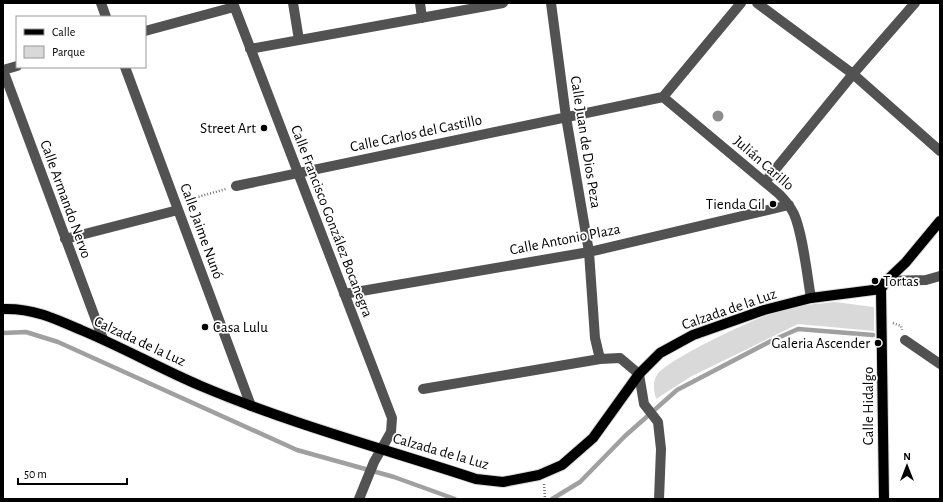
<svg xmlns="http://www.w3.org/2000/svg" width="943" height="502" font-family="'Alegreya Sans',sans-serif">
<rect width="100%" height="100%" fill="#fff"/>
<path fill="#d9d9d9" d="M835,302L874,307V331L798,324L690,377L656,399C654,391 652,382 657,375C669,358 758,317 781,310C798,305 817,304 835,302Z"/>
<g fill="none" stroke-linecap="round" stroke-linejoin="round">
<path stroke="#a0a0a0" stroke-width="4.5" d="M3,333L26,332L58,342L297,450L394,477L455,499
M552,499L580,482L625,436L677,390L771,341L798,329L873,335"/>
<defs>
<path id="major" d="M881,289L884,499
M881,289L886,281L906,262L940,221
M3,309C32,308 54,318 81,330C122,347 161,369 201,386C291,424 385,449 476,479L503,482L539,475L562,465L593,438L639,374L660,353L693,335L764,310L811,298L881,289"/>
</defs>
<use href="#major" stroke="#dbdbdb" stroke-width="12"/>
<path stroke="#747474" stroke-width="2.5" stroke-dasharray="1 2" stroke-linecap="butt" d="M187,200L226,189
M893,323L901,326L902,330
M544,484L545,499"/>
<path stroke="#525252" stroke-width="10" d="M101,3L106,17
M233,3L392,418L391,432L374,462L359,499
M293,3L299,40
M420,3L422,18
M551,3L566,117L589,252L595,338L600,359L620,358L639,374L644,404L658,422L661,449L659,499
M757,3L853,74L940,151
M145,31L234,7
M250,49L503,3
M125,67L251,406
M3,70L103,339
M3,70L17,66
M663,97L779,194C785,200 790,206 794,214C803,235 807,275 811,298
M663,97L741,3
M765,182L853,74L915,3
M236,186L663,97
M65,239L178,210
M886,281L926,280L940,276
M344,294L589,252L789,205
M905,340L940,364
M423,389L600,359"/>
<use href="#major" stroke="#000" stroke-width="10"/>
</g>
<circle fill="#8d8d8d" cx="718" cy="116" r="5.5"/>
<g fill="#000" stroke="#fff" stroke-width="1.5">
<circle cx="264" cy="128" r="4"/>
<circle cx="773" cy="204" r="4"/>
<circle cx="875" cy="281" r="4"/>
<circle cx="205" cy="327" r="4"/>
<circle cx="878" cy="343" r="4"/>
</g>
<g text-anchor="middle" stroke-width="3.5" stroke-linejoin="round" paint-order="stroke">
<g font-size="15" fill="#000" stroke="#fff" text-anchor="end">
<text x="256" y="133">Street Art</text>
<text x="765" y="209">Tienda Gil</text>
<text x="883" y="286" text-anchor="start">Tortas</text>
<text x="213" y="332" text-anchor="start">Casa Lulu</text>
<text x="870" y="348">Galeria Ascender</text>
</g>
<g font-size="15" fill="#000" stroke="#fff">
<text transform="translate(416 133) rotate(-12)" y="5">Calle Carlos del Castillo</text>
<text transform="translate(586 142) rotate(81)" y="5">Calle Juan de Dios Peza</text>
<text transform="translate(764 163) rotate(41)" y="5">Julián Carillo</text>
<text transform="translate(66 199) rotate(70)" y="5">Calle Armando Nervo</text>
<text transform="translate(332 221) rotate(69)" y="5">Calle Francisco González Bocanegra</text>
<text transform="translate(202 231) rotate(70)" y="5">Calle Jaime Nunó</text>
<text transform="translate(565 239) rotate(-11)" y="5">Calle Antonio Plaza</text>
<text transform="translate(729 309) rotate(-19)" y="5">Calzada de la Luz</text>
<text transform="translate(140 341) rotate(25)" y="5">Calzada de la Luz</text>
<text transform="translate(868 406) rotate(-90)" y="5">Calle Hidalgo</text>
<text transform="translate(441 451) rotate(16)" y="5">Calzada de la Luz</text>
</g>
</g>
<rect width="943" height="502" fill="none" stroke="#000000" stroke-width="8"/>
<rect x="16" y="16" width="130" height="52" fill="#ffffff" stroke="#999999"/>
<rect x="24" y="29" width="20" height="6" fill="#000000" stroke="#999999"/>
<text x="52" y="36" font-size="12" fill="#000000">Calle</text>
<rect x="24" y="46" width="20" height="12" fill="#d9d9d9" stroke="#999999"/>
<text x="52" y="56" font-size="12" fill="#000000">Parque</text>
<g transform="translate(907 466)" stroke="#ffffff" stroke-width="3" paint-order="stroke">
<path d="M0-3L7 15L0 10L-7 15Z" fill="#000000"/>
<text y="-6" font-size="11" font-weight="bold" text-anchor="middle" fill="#000000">N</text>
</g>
<path d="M18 478v6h109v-6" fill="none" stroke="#000000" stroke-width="2"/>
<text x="24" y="478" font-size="12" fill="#000000" stroke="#ffffff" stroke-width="3" paint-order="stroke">50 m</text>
</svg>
